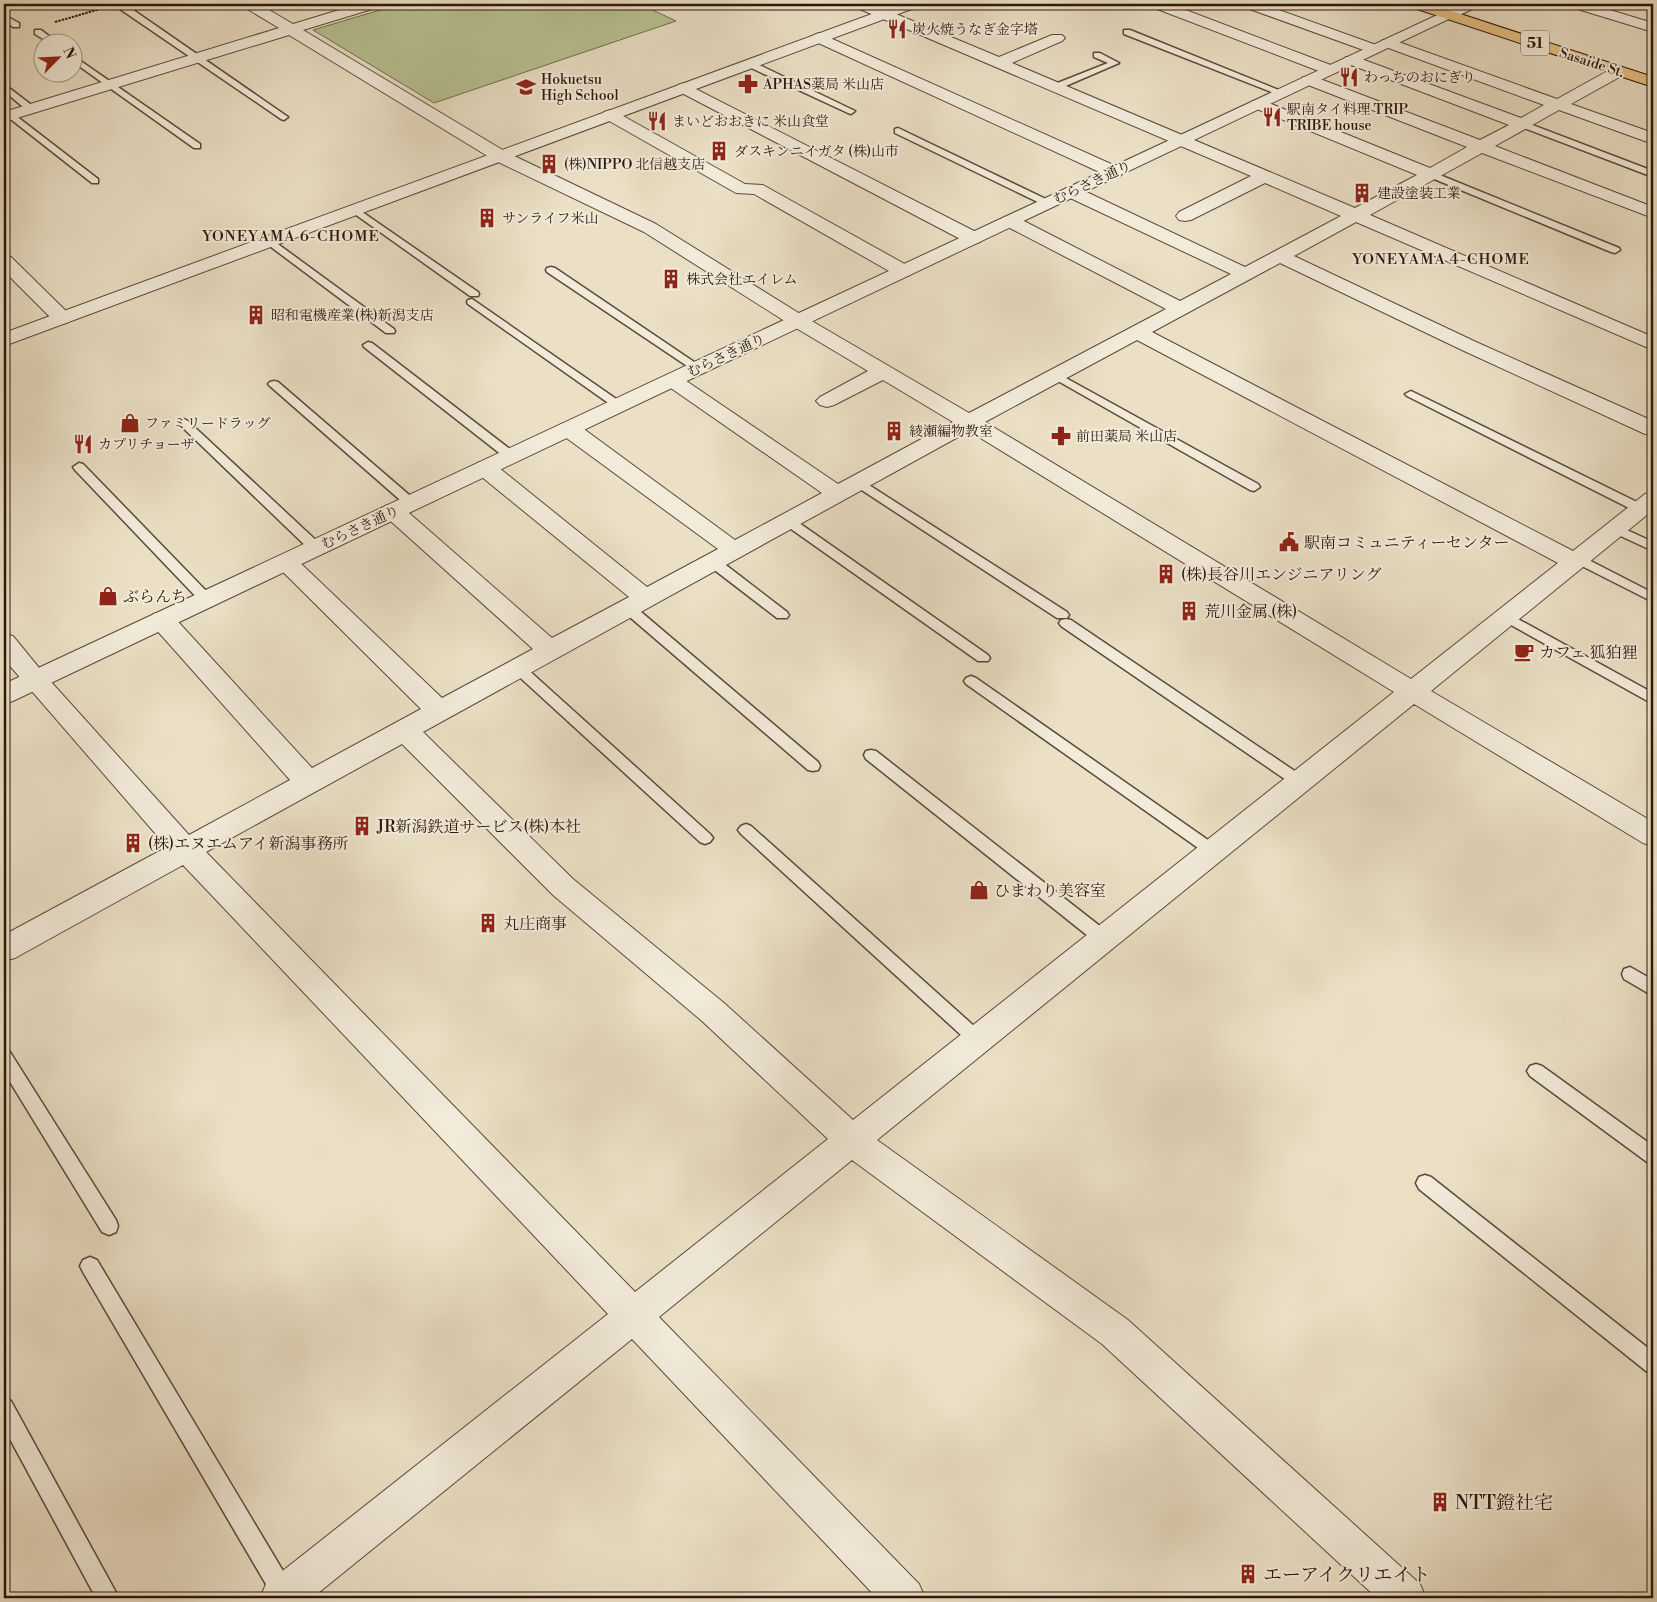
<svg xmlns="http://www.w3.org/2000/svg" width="1657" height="1602" font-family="'Libre Bodoni','Noto Serif JP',serif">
<rect width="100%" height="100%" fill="#ebe0c6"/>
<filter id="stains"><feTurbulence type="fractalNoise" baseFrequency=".004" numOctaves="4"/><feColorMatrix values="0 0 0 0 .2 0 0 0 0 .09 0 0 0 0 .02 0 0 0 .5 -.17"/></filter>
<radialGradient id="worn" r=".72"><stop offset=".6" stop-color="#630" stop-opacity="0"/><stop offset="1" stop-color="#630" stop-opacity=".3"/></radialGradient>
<path fill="#b8c294" stroke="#726c50" d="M400,4H640L676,21L434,103L313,30Z"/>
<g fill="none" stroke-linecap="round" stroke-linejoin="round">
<defs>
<path id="service" d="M120,5H126L288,117L284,120L281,119L120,9Z
M4,15L19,23V27H13L4,20Z
M35,30H41L57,42H48L35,34Z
M1124,30H1130L1286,93L1279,95L1124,34Z
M1094,53H1100L1119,63L1061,88H1055V84L1108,63L1094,57Z
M72,55L200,144V148H194L72,61Z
M747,62H753L855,111L851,114L848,113L747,66Z
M4,84L34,107V111H28L4,91Z
M11,112L98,179V183H92L8,117L7,115Z
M1522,121L1653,171V177L1519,126L1517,124Z
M898,128L1050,201L1052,203L1050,205H1044L895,133V129Z
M1430,171L1619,248L1620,250L1615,253L1611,252L1427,176V172Z
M355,207L478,292L479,294L478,296H470L352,212L350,210Z
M271,239L394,329L395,331L394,333H386L267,244V240Z
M551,267L555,268L703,368L697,371L693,370L547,272L546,270L547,268Z
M472,299L622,403L624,405L622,407H614L468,304L467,302L468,300Z
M368,342L372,343L515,453L517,456L515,459H507L364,347L363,345Z
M1055,372L1258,484L1260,487L1254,491L1250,490L1051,377L1049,375L1051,373Z
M274,381L278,382L415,500L417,503L415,506H407L270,386L268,384L270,382Z
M1411,391L1645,506L1647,509L1645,512H1637L1407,396L1405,394Z
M184,419L188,421L321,545L322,548L321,551H311L180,425L178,423Z
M79,463L83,464L211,596L213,599L211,602H201L75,470L73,467Z
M858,478L1067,612L1069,615L1067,618H1057L854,485L852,482L854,479Z
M788,517L792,518L988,655L990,658L988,661H978L784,524L782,521L784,518Z
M1616,525L1653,542V551L1612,532L1610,529L1612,526Z
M1579,555L1653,593V602L1574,562L1573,559L1574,556Z
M713,558L718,559L787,612L789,615L787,618H777L708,565L707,562L708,559Z
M629,605L634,606L818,762L820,766L818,770L813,771L808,770L624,612L622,609L624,606Z
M1507,613L1653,693V704L1502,620L1500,617L1502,614Z
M1066,619L1071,620L1305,778L1307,782L1305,786L1300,787L1295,786L1061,626L1059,623L1061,620Z
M519,664L524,666L710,834L713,838L710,842L705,844L700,842L514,672L512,669L514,666Z
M971,676L976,678L1218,847L1221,851L1218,855L1213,857L1208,855L966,684L964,681L966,678Z
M871,750L876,751L1110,934L1112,939L1110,944L1104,946L1098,944L866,759L864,755L866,751Z
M746,824L751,826L984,1035L987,1040L984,1045L978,1047L972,1045L741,834L738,830L741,826Z
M1630,967L1653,980V996L1624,979L1622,974L1624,969Z
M4,1050L10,1052L116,1220L118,1226L116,1232L109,1235L102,1232L4,1072Z
M1536,1064L1542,1066L1653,1146V1164L1647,1162L1530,1076L1527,1071L1530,1066Z
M1425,1175L1431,1177L1653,1352V1374L1646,1371L1419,1189L1416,1183L1419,1177Z
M90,1257L97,1260L292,1586L295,1594L293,1598H274L83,1272L80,1266L83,1260Z
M4,1398L11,1401L119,1598H96L4,1428Z"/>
<path id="minor" d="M242,4H259L293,24L359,4H381L379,7L303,30L506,152L656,224L805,317L969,413L1166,309L1004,225L1001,221L1004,217L1010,216L1016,217L1180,301L1231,274L1066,196L1063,192L1066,188L1072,187L1078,188L1245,267L1341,216L1265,183L1191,220L1185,221L1179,220L1176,216L1179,212L1251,176L855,7L853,4H872L999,57L1052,35H1062L1065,38L1062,41L1012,63L1355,208L1417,175L1252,107L1250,104L1252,101H1264L1430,168L1467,147L1303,83L1301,80L1303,77H1315L1480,140L1509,125L1346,63L1343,60L1346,57H1356L1521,118L1544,105L1383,46L1380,43L1383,40H1393L1557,99L1613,68H1625L1627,71L1625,74L1571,104L1653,133V144L1559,110L1495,146L1653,207V218L1482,153L1370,215L1653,337V350L1356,222L1294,256L1476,342L1653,421V435L1645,434L1462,350L1280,263L1152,332L1573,551L1645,494L1653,492V510L1431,691L1653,822V846L1643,843L1414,704L877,1140L1128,1320L1420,1584L1426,1598H1377L1102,1344L852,1160L659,1317L919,1584L925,1598H877L632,1339L312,1598H260L266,1584L608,1314L183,865L15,958L4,961V935L167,847L4,659V634L13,636L44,674L189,835L290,780L153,626L150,620L153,614L162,612L171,614L312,768L421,709L278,567L274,562L278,557L286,554L294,557L442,698L533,649L385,516L382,511L385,506L393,504L401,506L552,638L629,597L477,473L474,468L477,463L485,461L493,463L647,587L718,549L561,434L558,429L561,424L569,423L577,424L735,540L822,493L665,384L662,380L665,376L672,374L679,376L838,484L953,422L883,380L834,405L827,407L820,405L816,401L820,397L868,371L791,325L644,232L494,160L289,35L4,122V112L279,28L244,7ZM1137,340L1558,563L1411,679L985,422ZM969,431L1394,692L853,1120L724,1003L573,879L423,732ZM402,744L553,895L702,1021L828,1139L635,1292L206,852Z
M1150,4H1170L1336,67L1338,70L1336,73H1324L1152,7Z
M1242,4H1262L1379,46L1382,49L1379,52H1369L1244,7Z
M1460,4H1479L1477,7C1467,11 1454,20 1443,17L1441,14L1443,11Z
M1569,4H1590L1653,23V32L1571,7Z
M819,33L1120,168L1123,172L1120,176L1114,177L1108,176L814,41L811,38L814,35Z
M684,83L980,234L982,238L980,242L973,244L966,242L678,91L676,88L678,85Z
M610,110L616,112L745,184L763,185L910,267L912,271L910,275L903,277L896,275L754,194L736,193L604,118L602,115L604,112Z
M4,255L11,257L69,314L72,318L69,322L62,324L55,322L4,271Z"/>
<path id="tertiary" d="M899,4H919L917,7L4,346V333Z
M1448,10L1453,11L1455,14L1453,17L13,701L4,704V684Z"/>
<path id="primary" d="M1409,4H1430L1653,77V87L1411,7Z"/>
</defs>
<use href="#service" stroke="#5c493a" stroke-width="3"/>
<use href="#minor" stroke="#5c493a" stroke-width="2"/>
<use href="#tertiary" stroke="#5c493a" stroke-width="2"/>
<use href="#primary" stroke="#2d170b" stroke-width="2"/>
<path stroke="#2d170b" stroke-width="2" stroke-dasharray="2.5 1" stroke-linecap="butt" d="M55,22L107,7"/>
<use href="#service" fill="#f2ebda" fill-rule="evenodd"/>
<use href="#minor" fill="#f2ebda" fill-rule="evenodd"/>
<use href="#tertiary" fill="#f2ebda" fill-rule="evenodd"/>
<use href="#primary" fill="#e6c083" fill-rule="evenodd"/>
</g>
<defs>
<symbol id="restaurant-bare" viewBox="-9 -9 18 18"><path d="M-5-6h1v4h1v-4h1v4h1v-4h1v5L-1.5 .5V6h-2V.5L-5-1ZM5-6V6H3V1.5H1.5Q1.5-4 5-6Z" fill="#8f2418" stroke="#f2ebda" stroke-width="2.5" paint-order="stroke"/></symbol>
<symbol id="pharmacy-bare" viewBox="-9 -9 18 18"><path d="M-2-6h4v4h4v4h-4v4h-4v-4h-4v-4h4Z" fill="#8f2418" stroke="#f2ebda" stroke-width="2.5" paint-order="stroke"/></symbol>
<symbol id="school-bare" viewBox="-9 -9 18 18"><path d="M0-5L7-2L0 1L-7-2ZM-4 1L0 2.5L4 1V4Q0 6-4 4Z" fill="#8f2418" stroke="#f2ebda" stroke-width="2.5" paint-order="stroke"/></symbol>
<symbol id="building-bare" viewBox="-9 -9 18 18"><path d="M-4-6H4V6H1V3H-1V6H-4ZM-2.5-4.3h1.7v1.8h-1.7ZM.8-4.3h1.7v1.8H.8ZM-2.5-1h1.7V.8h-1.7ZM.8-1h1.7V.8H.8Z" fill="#8f2418" stroke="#f2ebda" stroke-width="2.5" paint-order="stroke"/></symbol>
<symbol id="shop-bare" viewBox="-9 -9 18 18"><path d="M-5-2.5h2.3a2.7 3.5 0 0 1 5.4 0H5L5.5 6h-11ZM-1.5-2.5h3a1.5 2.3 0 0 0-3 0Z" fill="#8f2418" stroke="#f2ebda" stroke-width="2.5" paint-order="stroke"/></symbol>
<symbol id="civic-bare" viewBox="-9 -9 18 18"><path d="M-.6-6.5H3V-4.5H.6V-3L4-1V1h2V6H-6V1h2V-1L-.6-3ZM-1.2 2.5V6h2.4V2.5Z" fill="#8f2418" stroke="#f2ebda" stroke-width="2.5" paint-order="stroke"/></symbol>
<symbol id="cafe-bare" viewBox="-9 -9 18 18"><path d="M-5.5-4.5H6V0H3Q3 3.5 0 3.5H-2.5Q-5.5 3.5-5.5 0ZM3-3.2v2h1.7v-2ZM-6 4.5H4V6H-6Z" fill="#8f2418" stroke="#f2ebda" stroke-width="2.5" paint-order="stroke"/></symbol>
</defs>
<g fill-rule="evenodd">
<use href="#restaurant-bare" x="883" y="15" width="28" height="28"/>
<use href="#restaurant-bare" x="1335" y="63" width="28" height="28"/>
<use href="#pharmacy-bare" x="734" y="70" width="28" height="28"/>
<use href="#school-bare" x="512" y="73" width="28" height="28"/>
<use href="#restaurant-bare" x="1258" y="103" width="28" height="28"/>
<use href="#restaurant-bare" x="643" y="107" width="28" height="28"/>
<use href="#building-bare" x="705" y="137" width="28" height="28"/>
<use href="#building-bare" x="535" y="150" width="28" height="28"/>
<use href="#building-bare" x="1348" y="179" width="28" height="28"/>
<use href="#building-bare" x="473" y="204" width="28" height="28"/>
<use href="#building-bare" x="657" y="265" width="28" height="28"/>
<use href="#building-bare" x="242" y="301" width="28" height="28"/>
<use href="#shop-bare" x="116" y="409" width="28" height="28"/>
<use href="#building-bare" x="880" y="417" width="28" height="28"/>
<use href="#pharmacy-bare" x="1047" y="422" width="28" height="28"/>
<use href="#restaurant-bare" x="69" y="430" width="28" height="28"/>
<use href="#civic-bare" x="1275" y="528" width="28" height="28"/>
<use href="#building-bare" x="1152" y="560" width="28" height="28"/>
<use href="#shop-bare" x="94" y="582" width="28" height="28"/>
<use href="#building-bare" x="1175" y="597" width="28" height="28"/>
<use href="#cafe-bare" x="1510" y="638" width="28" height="28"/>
<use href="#building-bare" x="348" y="812" width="28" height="28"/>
<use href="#building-bare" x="119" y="829" width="28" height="28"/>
<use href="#shop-bare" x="965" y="876" width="28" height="28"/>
<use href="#building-bare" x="474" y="909" width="28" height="28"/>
<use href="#building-bare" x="1426" y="1488" width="28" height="28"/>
<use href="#building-bare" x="1234" y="1560" width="28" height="28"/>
</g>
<g text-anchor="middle" stroke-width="4" stroke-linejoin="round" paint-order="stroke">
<g font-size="14" fill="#2d170b" stroke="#f2ebda" text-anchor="start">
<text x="912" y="34">炭火焼うなぎ金字塔</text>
<text x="1364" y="82">わっちのおにぎり</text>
<text x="541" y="84">Hokuetsu<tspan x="541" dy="16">High School</tspan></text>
<text x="763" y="89">APHAS薬局 米山店</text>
<text x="1287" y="114">駅南タイ料理 TRIP<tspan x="1287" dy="16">TRIBE house</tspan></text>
<text x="672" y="126">まいどおおきに 米山食堂</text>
<text x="734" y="156">ダスキンニイガタ (株)山市</text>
<text x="564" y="169">(株)NIPPO 北信越支店</text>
<text x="1377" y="198">建設塗装工業</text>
<text x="502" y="223">サンライフ米山</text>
<text x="686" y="284">株式会社エイレム</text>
<text x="271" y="320">昭和電機産業(株)新潟支店</text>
<text x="145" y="428">ファミリードラッグ</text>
<text x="909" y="436">綾瀬編物教室</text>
<text x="1076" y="441">前田薬局 米山店</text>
<text x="98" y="449">カプリチョーザ</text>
</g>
<g font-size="14" fill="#2d170b" stroke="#f2ebda">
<text transform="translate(1592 62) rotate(18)" y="5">Sasaide St.</text>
<text transform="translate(1092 182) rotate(-25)" y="5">むらさき通り</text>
<text transform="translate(726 355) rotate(-25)" y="5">むらさき通り</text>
<text transform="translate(360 527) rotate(-25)" y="5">むらさき通り</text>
</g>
<rect fill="#f2ebda" stroke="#685749" stroke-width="1" x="1521" y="30.5" width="28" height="25" rx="4"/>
<g font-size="15" font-weight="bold" fill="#2d170b">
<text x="1535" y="48">51</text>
</g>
<g font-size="15" letter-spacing="1" fill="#2d170b" stroke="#f2ebda">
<text x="291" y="241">YONEYAMA 6-CHOME</text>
<text x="1441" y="264">YONEYAMA 4-CHOME</text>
</g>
<g font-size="16" fill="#2d170b" stroke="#f2ebda" text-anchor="start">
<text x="1304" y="548">駅南コミュニティーセンター</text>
<text x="1181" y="580">(株)長谷川エンジニアリング</text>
<text x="123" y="602">ぶらんち</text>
<text x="1204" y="617">荒川金属 (株)</text>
<text x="1539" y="658">カフェ 狐狛狸</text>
<text x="377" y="832">JR新潟鉄道サービス(株)本社</text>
<text x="148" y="849">(株)エヌエムアイ新潟事務所</text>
<text x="994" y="896">ひまわり美容室</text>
<text x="503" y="929">丸庄商事</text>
</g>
<g font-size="19" fill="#2d170b" stroke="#f2ebda" text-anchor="start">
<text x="1455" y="1509">NTT鐙社宅</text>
<text x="1263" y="1581">エーアイクリエイト</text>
</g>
</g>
<rect width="1657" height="1602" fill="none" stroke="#ebe0c6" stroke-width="20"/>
<rect x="5" y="5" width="1647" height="1592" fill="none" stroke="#2d170b" stroke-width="2.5"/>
<rect x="10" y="10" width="1637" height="1582" fill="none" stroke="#2d170b"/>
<g transform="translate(58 58) rotate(66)"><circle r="24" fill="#f2ebda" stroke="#a39687"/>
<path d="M0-4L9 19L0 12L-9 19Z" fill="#8f2418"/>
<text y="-8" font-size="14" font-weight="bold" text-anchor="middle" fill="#2d170b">N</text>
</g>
<rect width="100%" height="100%" filter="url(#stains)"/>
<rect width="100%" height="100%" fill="url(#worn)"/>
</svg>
